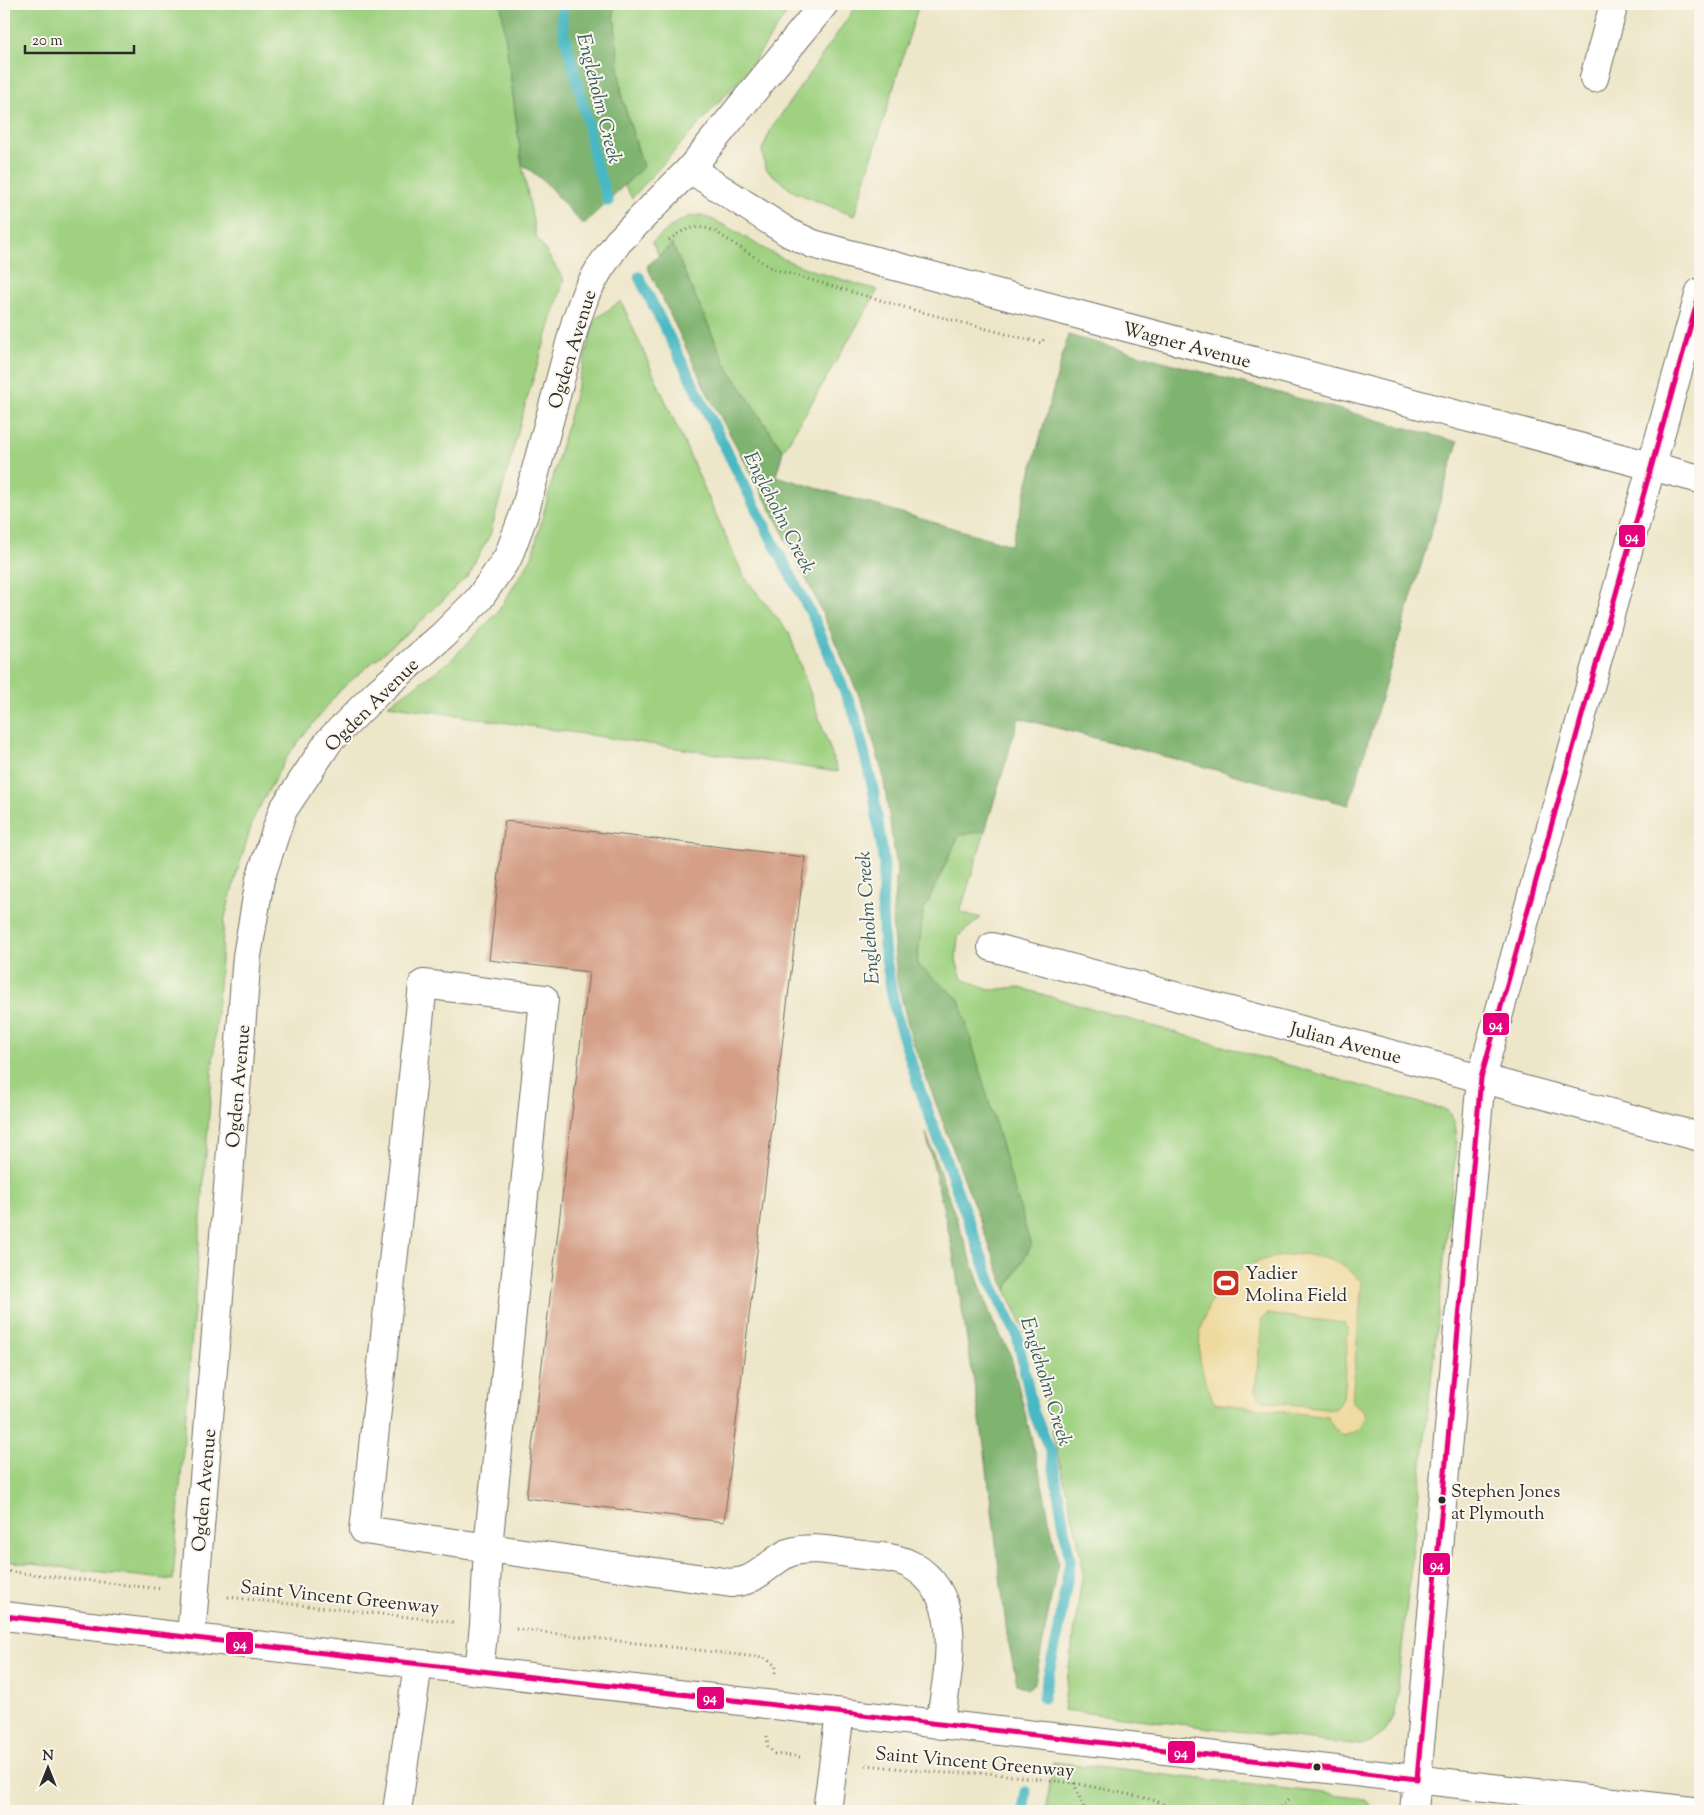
<svg xmlns="http://www.w3.org/2000/svg" width="1704" height="1815" font-family="'Sorts Mill Goudy',serif">
<rect width="100%" height="100%" fill="#fbf7ec"/>
<filter id="ink" filterUnits="userSpaceOnUse"><feTurbulence type="fractalNoise" baseFrequency=".02" numOctaves="2"/><feDisplacementMap in="SourceGraphic" scale="10" xChannelSelector="R" yChannelSelector="G"/><feConvolveMatrix kernelMatrix="1 2 1 2 8 2 1 2 1" color-interpolation-filters="sRGB"/></filter>
<filter id="wash" filterUnits="userSpaceOnUse"><feTurbulence type="fractalNoise" baseFrequency=".0096" numOctaves="4" result="noise"/><feDisplacementMap in="SourceGraphic" scale="20" xChannelSelector="R" yChannelSelector="G"/><feGaussianBlur stdDeviation="1.12" result="paint"/><feColorMatrix in="noise" values="0 0 0 0 0 0 0 0 0 0 0 0 0 0 0 0 0 1.4 0 .05"/><feComposite in="paint" operator="in"/></filter>
<g filter="url(#wash)">
<rect width="100%" height="100%" fill="#ede6c9"/>
<path fill="#9fd181" stroke="#657e56" d="M4,4H501L522,164L536,236L564,280L526,402L490,535L467,576L427,616L340,690L288,755L254,817L236,876L224,921L173,1580L4,1561Z
M613,4H793L748,70L632,198L624,185L643,166L622,98Z
M856,4H919L854,216L792,191L765,168L762,150L771,129L850,15Z
M701,215C732,226 757,247 786,260C815,273 848,281 878,290L783,451L726,365L672,245L659,256L652,242C669,229 679,216 701,215Z
M621,301L743,575L789,633L838,772L388,705L449,662L497,613L532,557L595,319Z
M985,831L960,912L981,918L958,936L956,960L962,979L992,990L1017,987L1448,1111L1455,1123L1457,1141L1395,1714C1384,1736 1377,1743 1352,1745L1063,1710L1083,1570L1077,1535L1031,1343L1006,1290L1031,1246L917,964L923,912L959,835Z
M1053,1762L1358,1797L1367,1801L1375,1811H1046Z"/>
<path fill="#7fb36f" stroke="#556f4d" d="M501,4H613L622,98L643,167L583,225L545,182L522,164Z
M672,244L726,365L783,451L776,476L1011,545L1068,335L1458,442L1349,805L1019,718L985,831L959,835L923,912L917,964L959,999L1031,1246L1006,1290L911,1037L897,980L892,920L897,870L883,775L864,707L815,597L776,519L708,394L647,266Z
M926,1133L993,1322L1010,1353L1039,1469L1058,1562L1035,1683L1027,1689L1017,1684L1007,1634L984,1445L952,1247Z"/>
<path fill="#eeda9e" stroke="#8c8264" fill-rule="evenodd" d="M1303,1254L1325,1258L1345,1266L1362,1282L1352,1402L1362,1409L1366,1415C1362,1429 1357,1433 1343,1436C1335,1430 1331,1426 1328,1417L1214,1403C1210,1391 1204,1379 1201,1366C1193,1328 1211,1284 1247,1266C1264,1258 1284,1255 1303,1254ZM1267,1314L1344,1323L1348,1330L1343,1399L1334,1409L1263,1401L1255,1392L1262,1319Z"/>
<g fill="none" stroke-linecap="round" stroke-linejoin="round">
<path stroke="#49b8c2" stroke-width="11" d="M561,4L563,30L584,107L595,161L608,201
M639,277L775,546L815,621L855,716L873,789L884,864L882,907L884,947L895,1011L919,1087L992,1285L1017,1335L1033,1411L1051,1452L1070,1561L1058,1634L1043,1698
M1023,1811L1026,1792"/>
</g>
<g id="blocks">
<path fill="#d49f86" d="M505,821L805,857L724,1522L526,1498L589,972L489,960Z"/>
</g>
</g>
<g filter="url(#ink)">
<use href="#blocks" fill-opacity="0" stroke="#6f6c62" stroke-width="1"/>
<g fill="none" stroke-linecap="round" stroke-linejoin="round">
<defs>
<path id="minor" d="M1594,78L1614,4
M690,169L789,233L813,244L838,251L1700,479
M992,947L1700,1137
M4,1616L1692,1811
M191,1637L247,956L260,879L283,810L329,741L377,693L443,635L479,599L508,557L524,514L576,321L586,293L600,268L618,242L690,169L824,4
M479,1671L484,1625L488,1547L544,999L423,984L364,1530L731,1583C736,1582 741,1582 746,1580C762,1575 774,1558 791,1552C813,1545 841,1553 863,1555C878,1557 897,1557 911,1565C968,1596 947,1673 940,1725
M397,1811L418,1664
M827,1811L840,1713
M1414,1811L1481,1078L1700,292"/>
</defs>
<use href="#minor" stroke="#6f6c62" stroke-width="30"/>
<path stroke="#6f6c62" stroke-width="3" stroke-dasharray="1 4" stroke-linecap="butt" d="M669,240C685,228 697,223 716,232L773,269L914,310L1041,343L1044,339
M4,1571L162,1589
M228,1597L453,1622
M516,1629L757,1657L767,1659L776,1666L775,1673
M767,1736L768,1747L775,1754L800,1757
M866,1765L944,1773H987L1074,1783L1150,1799L1183,1811
M1074,1783L1085,1811
M1277,1811L1290,1797"/>
<use href="#minor" stroke="#fff" stroke-width="28"/>
<defs>
<path id="bus-1" d="M4,1616L1417,1779
M1417,1779L1481,1078L1700,292"/>
</defs>
<use href="#bus-1" stroke="#fbf7ec" stroke-width="9"/>
<use href="#bus-1" stroke="#e5007d" stroke-width="5"/>
</g>
</g>
<defs>
<symbol id="stadium-square" viewBox="-11 -11 22 22"><rect x="-9" y="-9" width="18" height="18" rx="4" fill="#c8321e" stroke="#fbf7ec"/><path d="M0-5a6.5 5 0 1 0 0 10a6.5 5 0 1 0 0-10ZM-3.5-1.8h7v3.6h-7Z" fill="#fff"/></symbol>
</defs>
<g fill-rule="evenodd">
<use href="#stadium-square" x="1210" y="1267" width="32" height="32"/>
</g>
<g fill="#2b2b2b" stroke="#fbf7ec" stroke-width="2">
<circle cx="1442" cy="1500" r="4.5"/>
<circle cx="1317" cy="1767" r="4.5"/>
</g>
<g text-anchor="middle" stroke-width="4" stroke-linejoin="round" paint-order="stroke">
<g font-size="18" fill="#2b2b2b" stroke="#fbf7ec" text-anchor="start">
<text x="1451" y="1497">Stephen Jones<tspan x="1451" dy="22">at Plymouth</tspan></text>
</g>
<g font-size="19" fill="#2b2b2b" stroke="#fbf7ec">
<text transform="translate(1187 344) rotate(15)" y="7">Wagner Avenue</text>
<text transform="translate(571 349) rotate(-73)" y="7">Ogden Avenue</text>
<text transform="translate(371 704) rotate(-45)" y="7">Ogden Avenue</text>
<text transform="translate(1346 1042) rotate(15)" y="7">Julian Avenue</text>
<text transform="translate(237 1086) rotate(-85)" y="7">Ogden Avenue</text>
<text transform="translate(203 1490) rotate(-85)" y="7">Ogden Avenue</text>
<text transform="translate(340 1596) rotate(6)" y="7">Saint Vincent Greenway</text>
<text transform="translate(975 1761) rotate(5)" y="7">Saint Vincent Greenway</text>
</g>
<g font-size="19" fill="#2b2b2b" stroke="#fbf7ec" text-anchor="start">
<text x="1245" y="1279">Yadier<tspan x="1245" dy="22">Molina Field</tspan></text>
</g>
<g font-size="20" font-style="italic" fill="#365c60" stroke="#fbf7ec">
<text transform="translate(600 98) rotate(76)" y="7">Engleholm Creek</text>
<text transform="translate(780 512) rotate(63)" y="7">Engleholm Creek</text>
<text transform="translate(867 918) rotate(-94)" y="7">Engleholm Creek</text>
<text transform="translate(1047 1381) rotate(73)" y="7">Engleholm Creek</text>
</g>
</g>
<g stroke="#fbf7ec" stroke-width="2">
<rect x="1618" y="524" width="28" height="24" rx="5" fill="#e5007d"/>
<rect x="1482" y="1012" width="28" height="24" rx="5" fill="#e5007d"/>
<rect x="1422" y="1552" width="29" height="24" rx="5" fill="#e5007d"/>
<rect x="225" y="1631" width="29" height="24" rx="5" fill="#e5007d"/>
<rect x="696" y="1686" width="29" height="24" rx="5" fill="#e5007d"/>
<rect x="1167" y="1740" width="29" height="24" rx="5" fill="#e5007d"/>
</g>
<g font-size="14" text-anchor="middle" font-weight="bold" fill="#fff">
<text x="1632" y="541">94</text>
<text x="1496" y="1029">94</text>
<text x="1437" y="1569">94</text>
<text x="240" y="1648">94</text>
<text x="710" y="1702">94</text>
<text x="1181" y="1757">94</text>
</g>
<rect width="1704" height="1815" fill="none" stroke="#fbf7ec" stroke-width="20"/>
<g transform="translate(48 1768)" stroke="#fbf7ec" stroke-width="4" paint-order="stroke">
<path d="M0-4L9 19L0 12L-9 19Z" fill="#2b2b2b"/>
<text y="-8" font-size="14" font-weight="bold" text-anchor="middle" fill="#2b2b2b">N</text>
</g>
<path d="M25 45v8h109v-8" fill="none" stroke="#2b2b2b" stroke-width="2.5"/>
<text x="32" y="45" font-size="15" fill="#2b2b2b" stroke="#fbf7ec" stroke-width="4" paint-order="stroke">20 m</text>
</svg>
